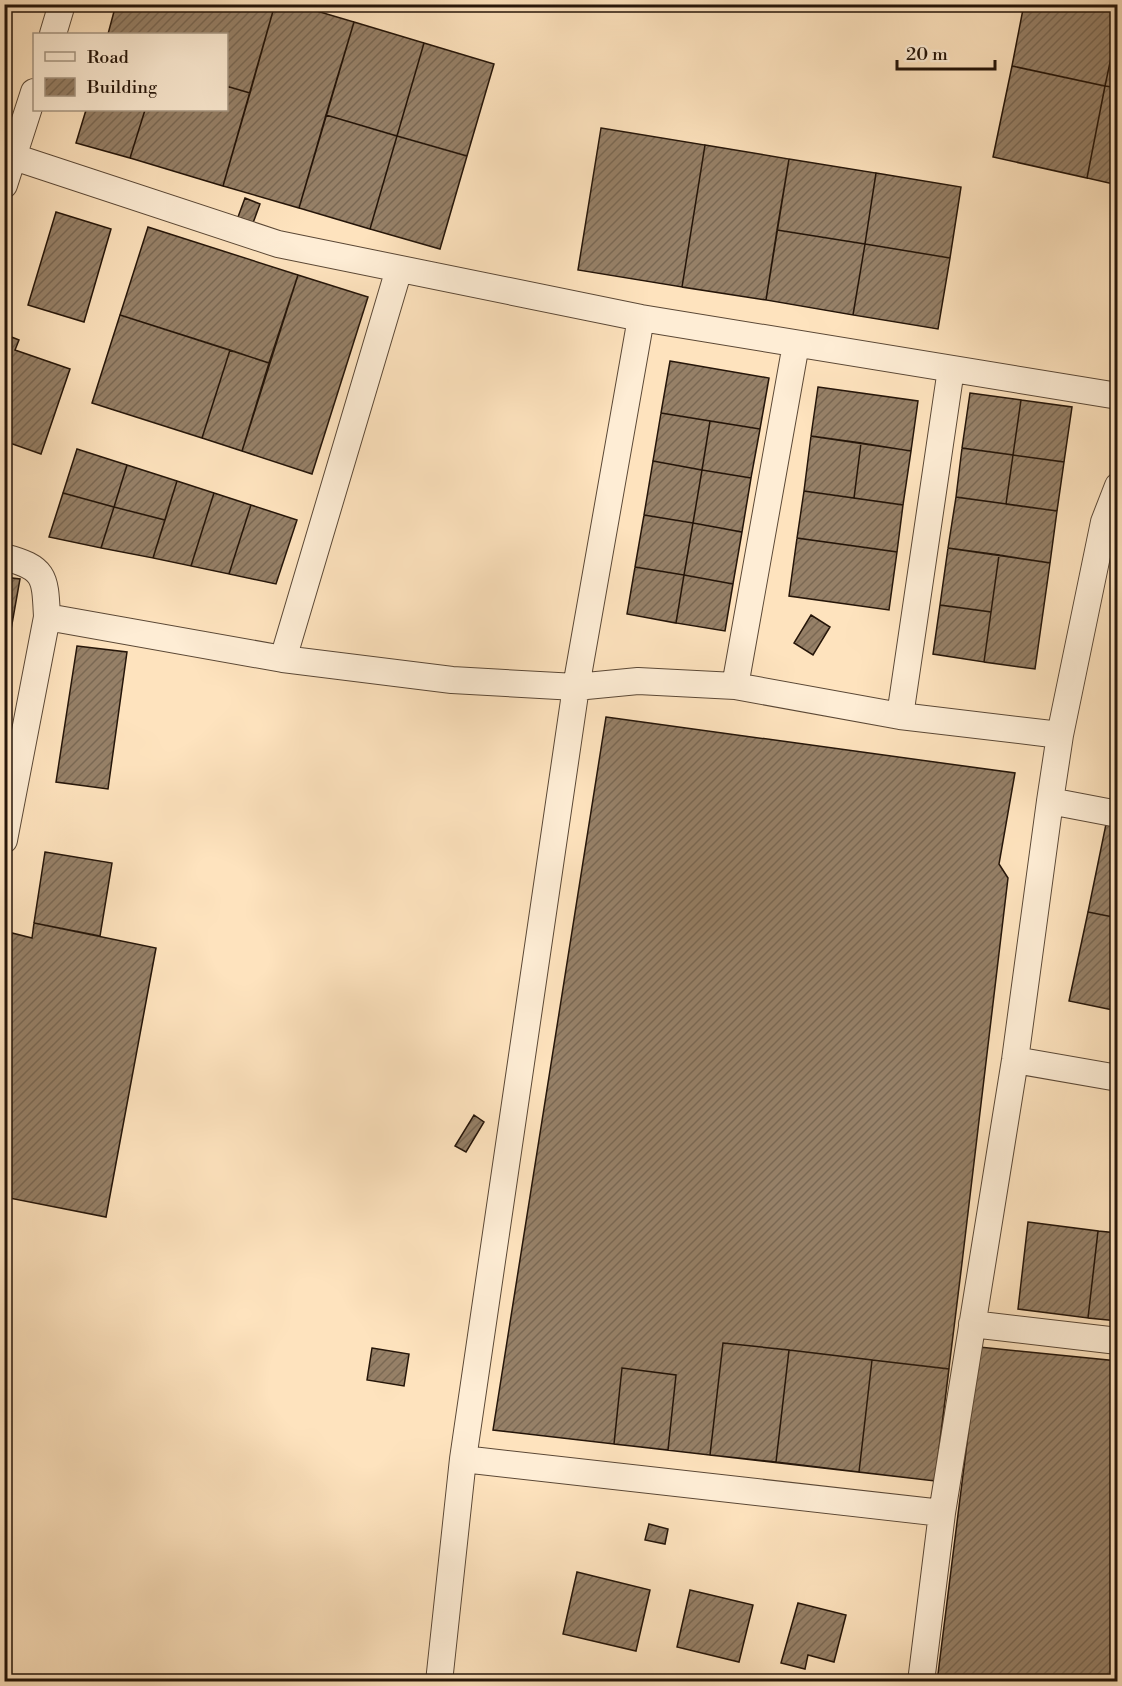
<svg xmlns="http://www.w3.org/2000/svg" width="1122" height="1686" font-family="'Libre Bodoni',serif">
<defs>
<pattern id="building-hatch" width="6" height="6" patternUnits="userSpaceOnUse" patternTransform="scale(1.5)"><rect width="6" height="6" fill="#968067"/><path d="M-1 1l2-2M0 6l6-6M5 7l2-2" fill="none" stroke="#7a6853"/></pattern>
</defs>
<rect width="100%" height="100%" fill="#fee3be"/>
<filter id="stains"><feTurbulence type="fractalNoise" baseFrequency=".00333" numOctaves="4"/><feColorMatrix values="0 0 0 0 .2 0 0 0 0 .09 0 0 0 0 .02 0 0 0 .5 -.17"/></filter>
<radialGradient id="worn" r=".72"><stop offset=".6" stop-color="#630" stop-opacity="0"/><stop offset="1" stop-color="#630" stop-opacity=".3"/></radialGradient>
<path fill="url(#building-hatch)" stroke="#251509" stroke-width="1.5" d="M116,4H275L250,93L226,86V34H108Z
M275,4H293L354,22L299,208L223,186Z
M1024,4H1118V25L1105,86L1012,66Z
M354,22L424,43L397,136L326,115Z
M1118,25V88L1105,86Z
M424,43L494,64L467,156L397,136Z
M1012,66L1105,86L1087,178L993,157Z
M226,86L250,93L223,186L130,158L145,110H226Z
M1105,86L1118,88V185L1087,178Z
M86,110H145L130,158L76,143Z
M326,115L397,136L370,229L299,208Z
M601,128L705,145L682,287L578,270Z
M397,136L467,156L440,249L370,229Z
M705,145L789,159L766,300L682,287Z
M789,159L876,173L865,244L777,230Z
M876,173L961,187L950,258L865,244Z
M245,198L260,204L253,223L238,217Z
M56,212L111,229L84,322L28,305Z
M148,227L298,275L269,363L120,315Z
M777,230L865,244L853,315L766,300Z
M865,244L950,258L938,329L853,315Z
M298,275L368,297L312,474L242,451Z
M120,315L230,350L202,438L92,403Z
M4,334L19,340L15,350L70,369L41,454L4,441Z
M230,350L269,363L242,451L202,438Z
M670,361L769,378L760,429L661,413Z
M818,387L918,401L911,451L811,436Z
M970,393L1021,400L1013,455L962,448Z
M1021,400L1072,407L1064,462L1013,455Z
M661,413L710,421L702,470L653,461Z
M710,421L760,429L751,478L702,470Z
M811,436L861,443L854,498L804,491Z
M861,443L911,451L903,505L854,498Z
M962,448L1013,455L1006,504L956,497Z
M77,449L127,465L114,507L63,493Z
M1013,455L1064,462L1057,511L1006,504Z
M653,461L702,470L693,523L644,515Z
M127,465L177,481L165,520L114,507Z
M702,470L751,478L742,532L693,523Z
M177,481L214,493L191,566L153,558Z
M804,491L903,505L897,552L797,538Z
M63,493L114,507L101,548L49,537Z
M214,493L251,505L229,574L191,566Z
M956,497L1057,511L1050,563L948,548Z
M251,505L297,520L276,584L229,574Z
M114,507L165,520L153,558L101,548Z
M644,515L693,523L684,575L635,567Z
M693,523L742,532L733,584L684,575Z
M797,538L897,552L889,610L789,596Z
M948,548L999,555L991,612L940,605Z
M999,555L1050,563L1035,669L984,662Z
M635,567L684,575L676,623L627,614Z
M684,575L733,584L725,631L676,623Z
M4,577L20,579L4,669Z
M940,605L991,612L984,662L933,654Z
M811,615L830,627L813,655L794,643Z
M77,646L127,652L108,789L56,782Z
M606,717L1015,773L999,864L1008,878L962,1263L935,1481L493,1430Z
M1118,770V801L1111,800Z
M1106,824L1118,826V918L1088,912Z
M45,852L112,863L100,936L34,923Z
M1088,912L1118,918V1011L1069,1001Z
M34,923L156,948L106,1217L4,1197V977L12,933L32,938Z
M474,1115L484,1122L466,1152L455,1146Z
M1028,1222L1098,1231L1088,1318L1018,1309Z
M1098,1231L1118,1233V1321L1088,1318Z
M723,1343L789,1350L776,1462L710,1455Z
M979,1347L1118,1361V1682H937Z
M372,1348L409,1354L404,1386L367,1380Z
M789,1350L872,1360L859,1472L776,1462Z
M872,1360L949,1369L935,1481L859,1472Z
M622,1368L676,1375L668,1450L614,1444Z
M649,1524L668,1529L665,1544L645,1540Z
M577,1572L650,1590L636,1651L563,1634Z
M690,1590L753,1605L739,1662L677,1647Z
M798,1603L846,1615L834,1662L808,1655L805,1669L781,1663Z"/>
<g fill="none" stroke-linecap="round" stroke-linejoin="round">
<defs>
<path id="minor" d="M53,34L62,4
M14,157L278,244L641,318L1118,396
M4,185L34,92
M4,557C46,568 45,577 47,617L4,840
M47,617L283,659L452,680L576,687L638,681L735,686L900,716L1060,735
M283,659L399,269
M735,686L796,344
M900,716L951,369
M1050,801L1118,814
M1015,1060L1118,1078
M972,1324L1118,1341
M463,1459L942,1513
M439,1682L463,1459L576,687L641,318
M921,1682L942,1513L1015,1060L1050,801L1060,735L1104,522L1118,486"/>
</defs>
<use href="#minor" stroke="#5b4836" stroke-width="28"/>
<use href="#minor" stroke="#feedd5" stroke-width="26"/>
</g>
<rect width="1122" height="1686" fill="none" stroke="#fee3be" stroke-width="24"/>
<rect x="6" y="6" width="1110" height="1674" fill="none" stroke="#251509" stroke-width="3"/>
<rect x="12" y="12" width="1098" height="1662" fill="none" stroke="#251509" stroke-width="1.5"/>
<rect x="33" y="33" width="195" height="78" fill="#feedd5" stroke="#a79783" stroke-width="1.5"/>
<rect x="45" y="52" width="30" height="9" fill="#feedd5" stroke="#a79783" stroke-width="1.5"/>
<text x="87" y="63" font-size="18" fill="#251509">Road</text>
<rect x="45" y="78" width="30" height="18" fill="url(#building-hatch)" stroke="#a79783" stroke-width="1.5"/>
<text x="87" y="93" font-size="18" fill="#251509">Building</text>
<path d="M897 60v9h98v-9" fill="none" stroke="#251509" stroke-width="3"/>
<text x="906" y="60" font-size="18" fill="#251509" stroke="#feedd5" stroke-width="4.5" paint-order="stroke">20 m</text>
<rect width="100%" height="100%" filter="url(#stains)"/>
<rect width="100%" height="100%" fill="url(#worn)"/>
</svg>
